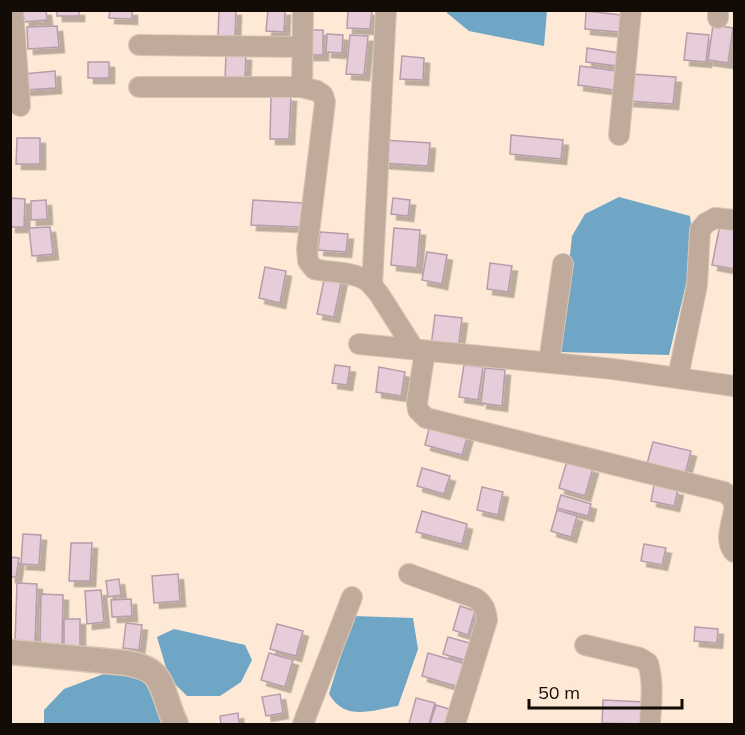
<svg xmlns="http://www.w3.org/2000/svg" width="745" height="735" font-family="Mulish,sans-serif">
<defs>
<filter id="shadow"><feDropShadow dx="5.5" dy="5.5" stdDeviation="0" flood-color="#0004"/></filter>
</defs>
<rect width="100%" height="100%" fill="#fde9d5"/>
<path fill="#6fa5c5" d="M447,10L547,11L544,46L469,31L447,13Z
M619,197L690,216L694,251L669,355L560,352L572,236L585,214Z
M353,616L413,618L418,649L398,706C372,710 345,722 329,694Z
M174,629L245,645L252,660L241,682L220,696H187L169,678L157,637Z
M109,672L147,677L158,694L161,724H44V710L64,689Z"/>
<path fill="#e7cdda" stroke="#b59da9" stroke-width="1.5" filter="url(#shadow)" d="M23,10H46L47,20L24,22Z
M57,10H79V16H57Z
M110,10H132V19L109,18Z
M219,10H236L235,36H218Z
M268,10H285L284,32L266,31Z
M348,10H372L370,29L347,28Z
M586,11L621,15L619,32L585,29Z
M713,25L733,28L728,63L708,60Z
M57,26L59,47L28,49L27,27Z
M307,30H323V55H307Z
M687,33L709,35L706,62L684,60Z
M327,34L343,35L342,53L326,52Z
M350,35L368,36L364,75L346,74Z
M587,48L619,53L617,66L586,62Z
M226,54L246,55L245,79H225Z
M402,56L424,58L423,80L400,79Z
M88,62H109V78H88Z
M580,66L617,71L614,90L578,85Z
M55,71L56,88L25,90L24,74Z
M631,74L676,77L673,104L628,101Z
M271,96H291L289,139H270Z
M511,135L563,140L561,159L510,154Z
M17,138H40V164H16Z
M383,140L430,143L428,166L381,163Z
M10,198L25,199L24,227H10Z
M393,198L410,200L408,216L391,214Z
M46,200L47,219L31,220V201Z
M253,200L303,203L302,227L251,225Z
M720,225L734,228V269L712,265Z
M50,227L53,254L32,256L29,228Z
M394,228L420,230L417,268L391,265Z
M320,232L348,234L346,252L318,250Z
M427,252L447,255L442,284L422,280Z
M490,263L512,266L508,292L487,289Z
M265,267L286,271L280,303L259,298Z
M325,275L342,278L334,317L317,314Z
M435,315L462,318L458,349L431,346Z
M335,365L350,367L347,385L332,383Z
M464,365L483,367L478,400L459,397Z
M379,367L405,372L401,396L376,392Z
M485,368L505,370L502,406L481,403Z
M430,424L468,434L462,455L425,445Z
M653,442L691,451L685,474L647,464Z
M567,461L593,468L585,496L559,488Z
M422,468L450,476L444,494L417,486Z
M654,485L678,490L674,506L651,501Z
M482,487L503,492L498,515L477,510Z
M561,495L591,504L588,516L557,508Z
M557,510L577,516L571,537L551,531Z
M422,511L467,524L462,544L416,532Z
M23,534L41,535L39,565L21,564Z
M71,543H92L90,581H69Z
M644,544L666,548L662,565L641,561Z
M10,557L19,558L16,577H10Z
M178,574L180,601L154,603L152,576Z
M119,579L121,595L108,597L106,581Z
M17,583L37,584L35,643H15Z
M101,590L104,622L87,624L85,591Z
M41,594L63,595L62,646H40Z
M131,599L132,616L112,617L111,600Z
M460,606L475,611L468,635L453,630Z
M64,619H80V649H64Z
M126,623L142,625L139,650L123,648Z
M277,624L303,631L296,656L270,649Z
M695,627L718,629L717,643L694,641Z
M448,637L473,644L468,661L443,654Z
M269,653L293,660L285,687L261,680Z
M428,653L466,664L459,687L422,676Z
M280,694L283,713L266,716L262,697Z
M416,698L435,703L429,724H409Z
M603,700L643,702L642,724L602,723Z
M436,705L456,711L452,724H430Z
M238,713L239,724H221L220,716Z"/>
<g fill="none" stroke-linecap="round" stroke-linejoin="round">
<defs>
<path id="minor" d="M13,10L20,106
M718,18V10
M139,45L302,47
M139,87H302L317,91L323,95L325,102L307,249L308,261L314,269C330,273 351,271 366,280C371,284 375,289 379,294L414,349
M302,87L303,10
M619,135L631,10
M372,286L386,10
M359,344L613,369L734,386
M425,351L417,403L418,410L426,418L724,492L732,498L734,504
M549,362L563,264
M678,377L697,285L700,230L706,223L715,218L734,220
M734,510C732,524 724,540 734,552
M409,574L475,598C484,604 486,610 487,620L455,724
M585,645L640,658L648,663C654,683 651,704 650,724
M303,724L352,597"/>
<path id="tertiary" d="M10,652L127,663C136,665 147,667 154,674C165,685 168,710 176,724"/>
</defs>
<use href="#minor" stroke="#d8c6b4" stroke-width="22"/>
<use href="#tertiary" stroke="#d8c6b4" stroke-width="27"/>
<use href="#minor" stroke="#c0aa9b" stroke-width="20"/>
<use href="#tertiary" stroke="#c0aa9b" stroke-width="24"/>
</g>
<rect width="745" height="735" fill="none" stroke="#130c06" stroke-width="24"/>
<path d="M529 699v9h153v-9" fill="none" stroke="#130c06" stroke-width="3"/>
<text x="538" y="699" font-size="18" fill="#130c06" stroke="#fde9d5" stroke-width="4.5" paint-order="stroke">50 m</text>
</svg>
